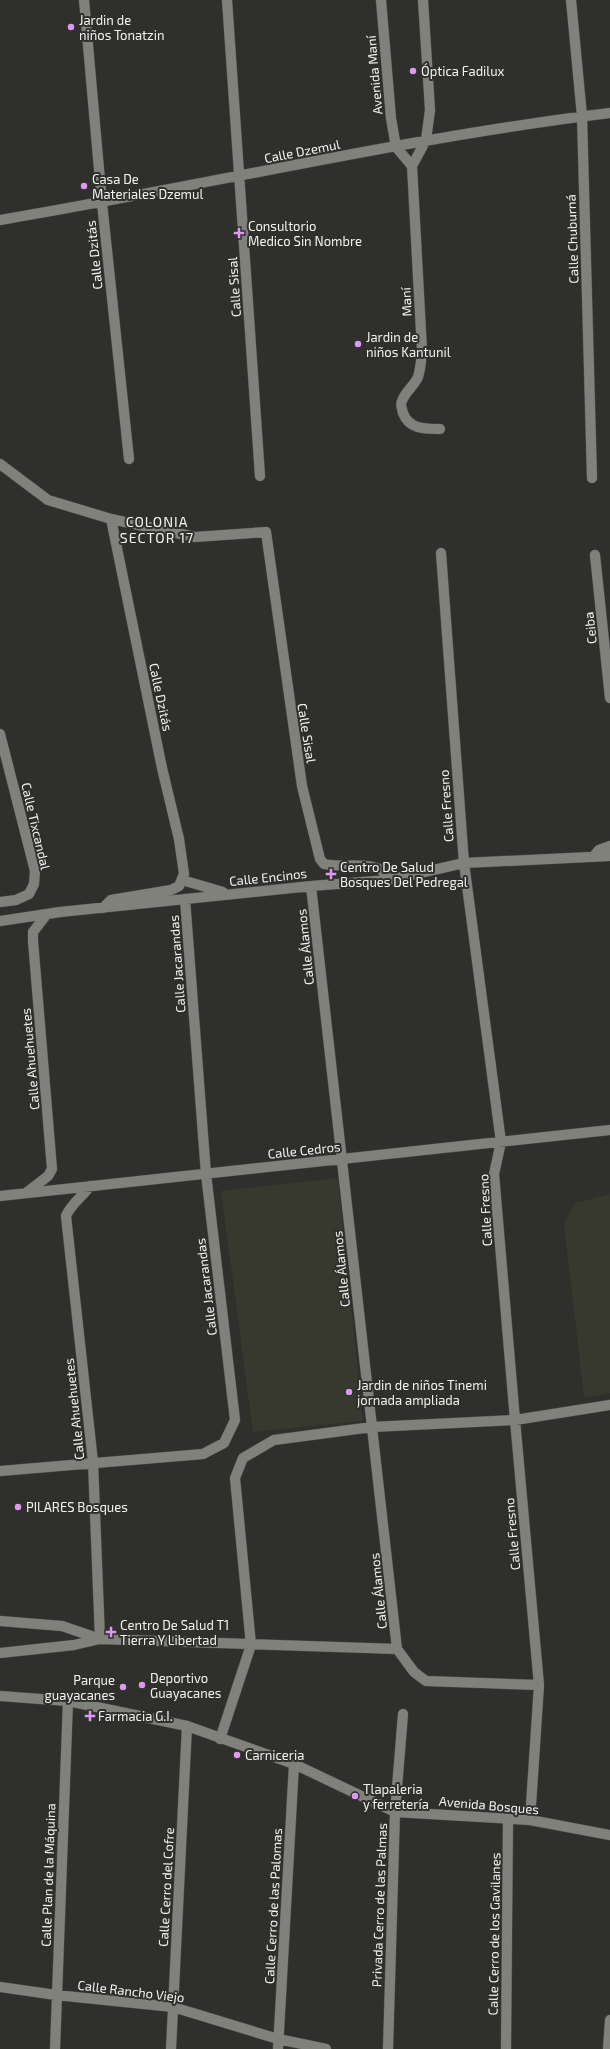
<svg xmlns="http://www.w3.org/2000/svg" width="610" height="2049" font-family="'Exo 2',sans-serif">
<rect width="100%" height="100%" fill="#2f2f2b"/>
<path fill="#37382e" d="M338,1178L363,1421L253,1432L221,1191Z
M610,1194V1393L584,1398L564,1224L575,1203Z"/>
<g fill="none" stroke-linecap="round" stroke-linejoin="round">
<defs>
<path id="street" d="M84,0L102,203L129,459
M227,0L260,476
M381,0L391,118L396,147
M423,0L430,110L426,140L412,166L422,350C421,359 421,368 418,377C414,386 405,392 402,401C400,404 402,409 403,413C409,429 424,429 440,429
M571,0L582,116L592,478
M396,147L412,166
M0,220C203,186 405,138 610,113
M0,464L48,500L111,519L195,537L266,532L302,786L320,859L324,864C340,868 368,862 381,870C384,872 387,877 389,880
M441,553L464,863L501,1142L494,1174L515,1420L539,1685L530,1820
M595,555L610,698
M0,734L35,871L34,884L29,894L16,900L0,902
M593,857L599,850L610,846
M182,880L223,892
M311,886L397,1649
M103,908L111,900L171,890L179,886L184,874L179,839L162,768L111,519
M0,921L60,912L311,886L389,880L464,863L610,856
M90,1186C82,1197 71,1204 66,1216L93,1462L100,1639
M26,1193L48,1176L52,1169L33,941V932L47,914
M0,1196L610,1130
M0,1471L203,1454L224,1443L235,1420L206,1174L185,899
M0,1621L62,1626L100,1639
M0,1653L74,1645L100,1639L397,1649L414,1672L426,1681L539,1685
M220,1739L251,1645L235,1478L243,1458L274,1440L372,1427L515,1420L610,1405
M0,1987L56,1995L173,2007L278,2039L326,2049
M55,2049L68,1701
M171,2049L187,1726
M278,2049L294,1764
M388,2049L395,1812L403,1714
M506,2049L508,1819
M608,2049L610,2020"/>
<path id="secondary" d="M0,1696L68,1701L187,1726L294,1764L395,1812L530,1820L610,1835"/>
</defs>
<use href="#street" stroke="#4c4c49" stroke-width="11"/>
<use href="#secondary" stroke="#4c4c49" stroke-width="11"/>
<use href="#street" stroke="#81817c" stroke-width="10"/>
<use href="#secondary" stroke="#81817c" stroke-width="10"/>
</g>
<g fill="#df98f1" stroke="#2f2f2b" stroke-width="1.5">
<circle cx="71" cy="27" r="4"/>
<circle cx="413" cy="71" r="4"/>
<circle cx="84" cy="186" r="4"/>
<path d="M237 227h4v4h4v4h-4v4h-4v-4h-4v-4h4z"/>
<circle cx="358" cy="344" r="4"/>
<path d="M329 868h4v4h4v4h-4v4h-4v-4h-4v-4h4z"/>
<circle cx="349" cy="1392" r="4"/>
<circle cx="18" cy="1507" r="4"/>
<path d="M109 1626h4v4h4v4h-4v4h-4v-4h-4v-4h4z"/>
<circle cx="142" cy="1685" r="4"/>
<circle cx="123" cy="1687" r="4"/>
<path d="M88 1710h4v4h4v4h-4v4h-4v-4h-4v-4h4z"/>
<circle cx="237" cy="1755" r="4"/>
<circle cx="355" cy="1796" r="4"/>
</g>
<g text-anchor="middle" stroke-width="4" stroke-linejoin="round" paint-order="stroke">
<g font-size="13" fill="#f2f3f0" stroke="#2f2f2b" text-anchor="start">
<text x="79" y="25">Jardin de<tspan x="79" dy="15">niños Tonatzin</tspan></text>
<text x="421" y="76">Óptica Fadilux</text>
<text x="92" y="184">Casa De<tspan x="92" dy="15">Materiales Dzemul</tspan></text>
<text x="248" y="231">Consultorio<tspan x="248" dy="15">Medico Sin Nombre</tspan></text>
<text x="366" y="342">Jardin de<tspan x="366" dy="15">niños Kantunil</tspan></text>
<text x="340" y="872">Centro De Salud<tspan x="340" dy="15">Bosques Del Pedregal</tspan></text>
<text x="357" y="1390">Jardin de niños Tinemi<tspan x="357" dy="15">jornada ampliada</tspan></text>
<text x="26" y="1512">PILARES Bosques</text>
<text x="120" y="1630">Centro De Salud T1<tspan x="120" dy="15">Tierra Y Libertad</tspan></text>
<text x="150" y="1683">Deportivo<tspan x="150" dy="15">Guayacanes</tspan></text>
<text x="115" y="1685" text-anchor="end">Parque<tspan x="115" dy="15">guayacanes</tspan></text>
<text x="98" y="1721">Farmacia G.I.</text>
<text x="245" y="1760">Carniceria</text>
<text x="363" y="1794">Tlapaleria<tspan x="363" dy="15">y ferretería</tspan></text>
</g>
<g font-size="13" fill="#f2f3f0" stroke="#2f2f2b">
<text transform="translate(374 75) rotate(-95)" y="5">Avenida Maní</text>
<text transform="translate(302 151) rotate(-11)" y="5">Calle Dzemul</text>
<text transform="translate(572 239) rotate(-92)" y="5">Calle Chuburná</text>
<text transform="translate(94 255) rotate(-96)" y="5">Calle Dzitás</text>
<text transform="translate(234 287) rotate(-94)" y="5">Calle Sisal</text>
<text transform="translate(406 302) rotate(-93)" y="5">Maní</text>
<text transform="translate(590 628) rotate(-96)" y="5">Ceiba</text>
<text transform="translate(161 697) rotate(78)" y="5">Calle Dzitás</text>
<text transform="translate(307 733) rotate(81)" y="5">Calle Sisal</text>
<text transform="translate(446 806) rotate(-94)" y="5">Calle Fresno</text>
<text transform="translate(36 826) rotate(77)" y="5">Calle Tixcandal</text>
<text transform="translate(268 877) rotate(-6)" y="5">Calle Encinos</text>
<text transform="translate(305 947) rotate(-96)" y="5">Calle Álamos</text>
<text transform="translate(177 964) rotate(-94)" y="5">Calle Jacarandas</text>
<text transform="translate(30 1059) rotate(-95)" y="5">Calle Ahuehuetes</text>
<text transform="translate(304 1150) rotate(-6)" y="5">Calle Cedros</text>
<text transform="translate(485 1210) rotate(-93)" y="5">Calle Fresno</text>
<text transform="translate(341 1269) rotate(-96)" y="5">Calle Álamos</text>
<text transform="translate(206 1287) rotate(-97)" y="5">Calle Jacarandas</text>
<text transform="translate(74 1409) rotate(-96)" y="5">Calle Ahuehuetes</text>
<text transform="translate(512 1534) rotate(-95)" y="5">Calle Fresno</text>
<text transform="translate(378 1591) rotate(-96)" y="5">Calle Álamos</text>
<text transform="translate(489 1805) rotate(5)" y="5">Avenida Bosques</text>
<text transform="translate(48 1875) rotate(-88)" y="5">Calle Plan de la Máquina</text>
<text transform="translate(166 1887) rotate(-87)" y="5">Calle Cerro del Cofre</text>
<text transform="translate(379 1905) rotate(-88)" y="5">Privada Cerro de las Palmas</text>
<text transform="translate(273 1906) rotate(-87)" y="5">Calle Cerro de las Palomas</text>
<text transform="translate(494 1934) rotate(-89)" y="5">Calle Cerro de los Gavilanes</text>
<text transform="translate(131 1991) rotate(7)" y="5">Calle Rancho Viejo</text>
</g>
<g font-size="14" letter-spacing="1" fill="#f2f3f0" stroke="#2f2f2b">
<text x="157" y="527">COLONIA<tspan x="157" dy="16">SECTOR 17</tspan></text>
</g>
</g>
</svg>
